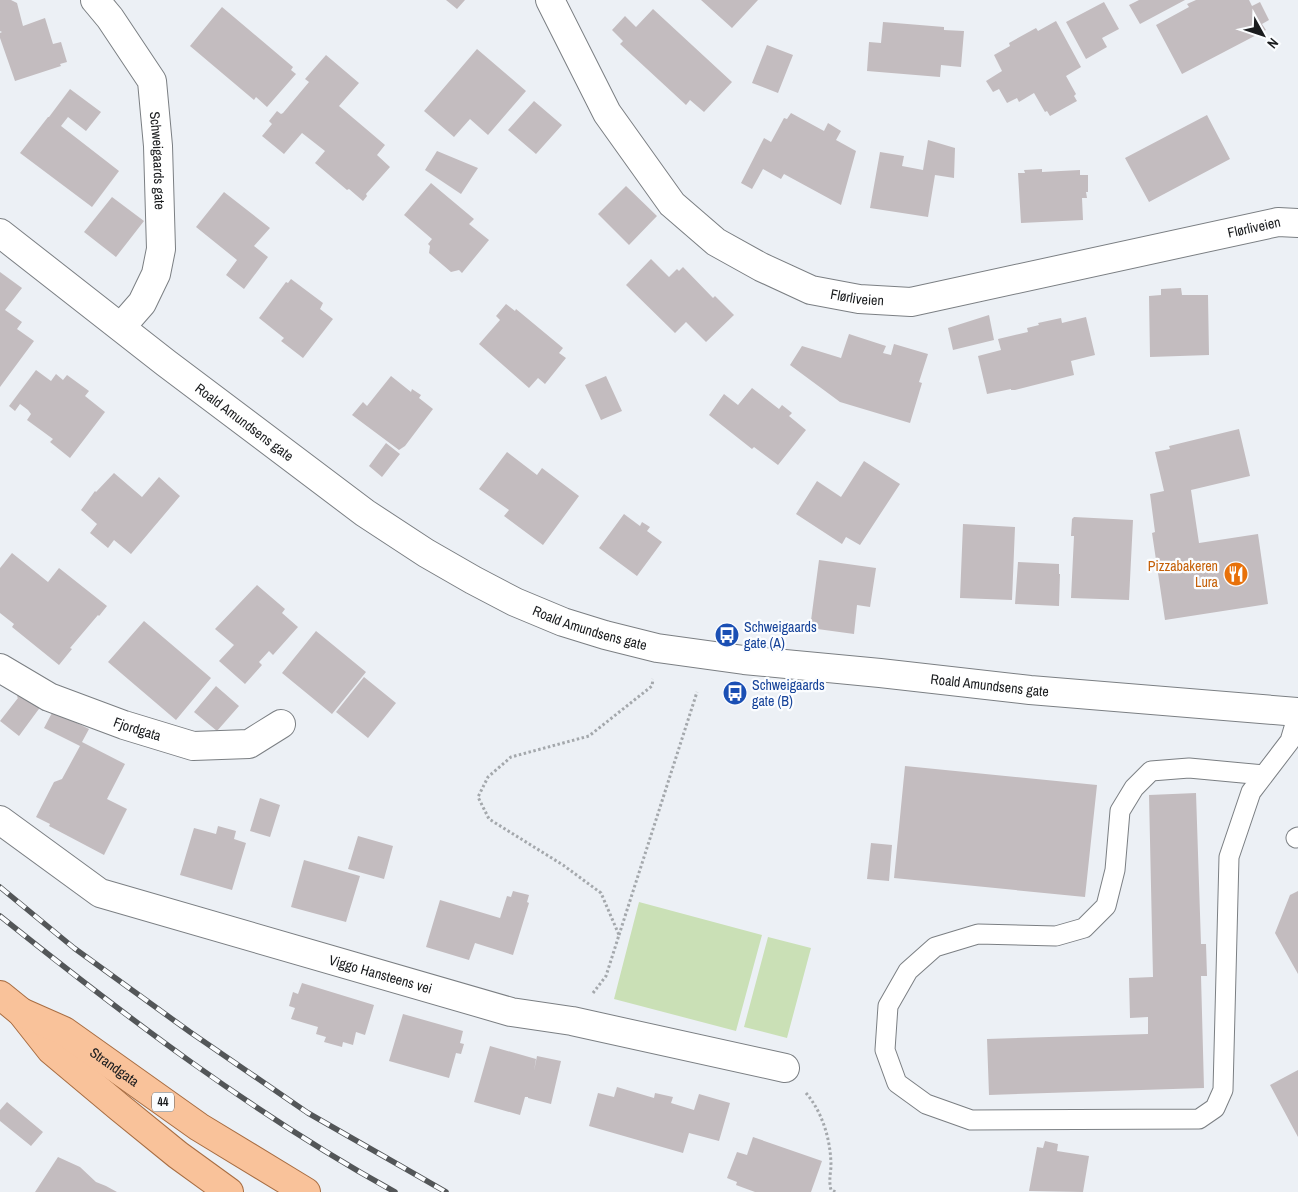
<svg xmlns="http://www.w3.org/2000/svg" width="1298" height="1192" font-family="'Archivo Narrow',sans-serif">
<rect width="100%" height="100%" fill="#ecf0f5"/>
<path fill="#cae0b6" d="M639,902L762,935L736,1031L614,999Z
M768,937L811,948L787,1038L744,1027Z"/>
<path fill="#c3bcbf" d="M0,0H11L17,3L23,26L45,18L53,44L61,42L67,62L60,64L61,66L15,81L0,38V33L2,32L0,31Z
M446,0H465L457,9Z
M701,0H758L732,28Z
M1139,0H1185L1140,24L1129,5Z
M1196,0H1249L1252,6L1260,2L1269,20L1262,24L1266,30L1182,74L1156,25L1189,7L1187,4Z
M1104,2L1119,29L1102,38L1107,47L1086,59L1066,22Z
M222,7L293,67L291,70L296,74L267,107L256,97L254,100L190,46Z
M653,9L732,82L704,112L690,100L686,105L620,44L623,41L612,30L625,16L636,27Z
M1056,21L1081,67L1066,76L1076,94L1074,96L1077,101L1050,116L1047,111L1045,112L1034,93L1019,102L1017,98L1007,103L999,89L993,92L986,81L1002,71L994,55L1010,46L1009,43L1036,28L1038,31Z
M883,22L944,27V30L964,31L961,67L941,65L940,77L867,71L869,42L881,43Z
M767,45L793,55L778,93L752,83Z
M477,49L526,91L488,135L470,119L454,137L424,111Z
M326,55L359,83L339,106L385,145L377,155L390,167L366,194L367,196L363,201L349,189L347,190L315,163L325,151L302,133L284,154L262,136L272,124L269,121L277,111L281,114L283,113L309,82L305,79Z
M70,89L101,112L86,131L68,117L61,126L119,171L92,207L20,153L48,117H49Z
M534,101L562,125L536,154L508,130Z
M791,113L824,131L828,123L841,131L836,140L856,151L841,205L784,174L781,179L763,169L752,189L741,183L764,138L771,142L784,118L787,119Z
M1207,115L1230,159L1149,202L1125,158Z
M928,140L955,148L954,178L935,175L928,217L870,208L880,152L904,156L902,166L923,170Z
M437,151L478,168L461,194L425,170Z
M1042,169V172L1080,170V175H1088V192H1086L1087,198H1082L1083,220L1021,223L1018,173H1025L1024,170Z
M431,183L474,219L469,224L489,240L462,273L459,270L451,272L429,253L430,246L428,244L432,239L404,215Z
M626,186L657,216L629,245L598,214Z
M224,192L270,228L254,246L268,257L244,289L226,275L237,260L196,227Z
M112,197L144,221L116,257L84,232Z
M651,259L669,277L677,269L679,271L683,267L713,298L715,296L734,315L706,342L686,322L675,333L626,285Z
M0,272L22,288L5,310L22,322L17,329L34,341L0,387Z
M291,279L323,303L320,309L333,319L303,358L281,341L284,338L259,318L286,282L288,283Z
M1181,288L1182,295H1208L1209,355L1150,357L1149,296L1161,295V289Z
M506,304L515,311L516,309L563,348L559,353L566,358L545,384L538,378L529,388L479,344L500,320L496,316Z
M989,315L994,340L953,350L948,328Z
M1086,317L1095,355L1071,361L1074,375L1015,390H1011V389L987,394L978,356L1001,350L998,339L1028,332L1027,328L1039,325L1038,323L1061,318L1062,323Z
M849,334L886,346L883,353L891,355L894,344L928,354L919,382L922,383L910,423L840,402L790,365L802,346L841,358Z
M36,370L51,381L56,374L63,380L67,375L89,391L85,396L105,412L70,458L50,442L53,439L27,420L31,414L28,410L20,404L15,411L9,406Z
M391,376L411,392L412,389L421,395L419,398L433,409L405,446L399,450L352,415L363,402L367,406Z
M606,376L622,411L601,420L585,385Z
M752,388L779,409L782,405L792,413L789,416L806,430L778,465L754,447L752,449L709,415L724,394L738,405Z
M1239,429L1250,476L1191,490L1199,543L1258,534L1268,604L1165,620L1152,533L1155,532L1150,494L1164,491L1155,452L1170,449L1169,446Z
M386,443L400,454L382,477L369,466Z
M507,452L537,475L542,468L579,496L543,545L504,516L509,510L479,489Z
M864,461L900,484L860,545L846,537L842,544L796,514L817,481L841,497Z
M114,473L142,497L159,477L180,496L131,554L114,540L108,548L90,533L97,524L81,510L95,491L96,492Z
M624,514L640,526L642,522L650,527L647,531L662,542L637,576L599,548Z
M1074,517L1133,520L1129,600L1071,598L1074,536H1071L1072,519Z
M963,524L1015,527L1012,600L960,598Z
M12,553L48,582L59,568L107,606L99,616L98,615L70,648L72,649L59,665L12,627L14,624L0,613V568Z
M819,560L876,568L870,607L857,605L854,634L810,628Z
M1018,562L1059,564V574H1060L1059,606L1015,604Z
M257,585L285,609L282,613L298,627L273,655L269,651L259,662L262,665L245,684L219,661L234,645L215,629Z
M144,621L211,678L176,720L108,662Z
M316,631L366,672L332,714L282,673Z
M364,677L396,703L368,738L336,712Z
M216,686L239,706L217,731L194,712Z
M20,691L44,702L19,736L0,721L18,698L17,697Z
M53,711L89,729L82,742L125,764L107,799L127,809L104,855L49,826L50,824L36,817L54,782L62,779L80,746L44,728Z
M905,766L1097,785L1085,897L894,878Z
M1196,793L1201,944H1206L1207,976H1201L1204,1088L989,1095L987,1039L1148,1034V1017L1130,1018L1129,978L1153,977L1149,795Z
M260,798L280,805L270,837L250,831Z
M218,826L236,831L234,839L246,843L232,890L180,875L194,828L216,834Z
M358,836L393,846L384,879L348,869Z
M871,843L892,845L889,881L867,879Z
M304,860L360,876L346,922L291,907Z
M513,891L529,895L527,902L529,903L513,955L475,943L469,960L426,947L440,900L500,918L507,896L511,897Z
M1298,891V974L1275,933L1290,895Z
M302,983L374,1005L365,1035L356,1032L353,1045L343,1042L342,1047L324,1042L326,1037L316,1034L318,1027L291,1019L295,1008L289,1006L293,992L298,994Z
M403,1014L463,1031L460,1043L464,1044L461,1054L456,1053L449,1078L389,1061Z
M490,1046L536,1059L534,1071L537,1056L561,1061L551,1104L528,1098V1097H525L520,1115L474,1102Z
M1298,1070V1137L1270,1085Z
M617,1087L654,1098L655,1093L673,1097L671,1103L694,1110L699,1094L730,1103L719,1141L689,1133L683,1153L589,1126L598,1093L614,1097Z
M7,1102L43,1132L31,1146L0,1121V1110Z
M753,1137L822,1161L811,1192H755L736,1185L737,1182L727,1178L737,1152L747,1155Z
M1045,1141L1058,1144L1057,1151L1089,1156L1083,1192L1029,1191L1037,1147L1043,1148Z
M58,1157L80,1167L96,1182L106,1186L117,1192H35Z"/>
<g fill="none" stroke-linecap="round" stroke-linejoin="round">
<defs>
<path id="service" d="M1264,775L1189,768L1151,771L1134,788L1120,811L1115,870L1106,906L1084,928L1056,936L978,934L935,947L908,971L888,1006L885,1050L897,1083L926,1104L971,1120L1199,1119L1215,1108L1223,1090L1229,857L1251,792L1290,741L1298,714
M1296,838L1298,837"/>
<g id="minor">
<path id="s1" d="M95,0L110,18L152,81L158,146L161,249L156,274L142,303L121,327"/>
<path id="s2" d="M550,0L607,113L672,204L716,242L761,267L811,290L859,299L911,302L1278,222L1298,223"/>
<path id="s3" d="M0,668L49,697L124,725L193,746L249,744L281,724"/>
<path id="s4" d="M0,820L100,893L511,1012L572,1021L785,1068"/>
</g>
<g id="tertiary">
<path id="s5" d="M0,233L166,363L365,513L426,553L473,580L515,602L563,622L605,635L657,648L744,660L880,673L1030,690L1298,712"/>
</g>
<g id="primary">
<path d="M0,995L21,1012L51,1050L119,1107L178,1155L229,1192"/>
<path id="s6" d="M21,1012L64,1031L199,1127L306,1192"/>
</g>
</defs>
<use href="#service" stroke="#7b7f83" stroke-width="21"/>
<use href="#minor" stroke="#7b7f83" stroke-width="30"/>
<use href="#tertiary" stroke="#7b7f83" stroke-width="30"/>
<use href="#primary" stroke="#a86d42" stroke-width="30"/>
<path stroke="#a4a8ac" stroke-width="3" stroke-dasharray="2.5 2.5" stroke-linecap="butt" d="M619,935L697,692
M593,993L606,976L619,935L601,893L563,865L489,819L478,797L488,777L511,757L589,736L652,686L653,679
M806,1093C823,1113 831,1141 831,1167C830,1176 829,1182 831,1190L836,1192"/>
<use href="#service" stroke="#fff" stroke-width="19"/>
<use href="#minor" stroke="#fff" stroke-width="28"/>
<use href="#tertiary" stroke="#fff" stroke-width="28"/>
<use href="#primary" stroke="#f9c29a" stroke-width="28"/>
<defs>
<path id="rail" d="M0,887L74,948L190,1032L308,1113L446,1192
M0,916C126,1017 254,1114 395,1192"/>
</defs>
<use href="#rail" stroke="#535658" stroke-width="5.5"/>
<use href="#rail" stroke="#fbfdff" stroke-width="4" stroke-dasharray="11" stroke-linecap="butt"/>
</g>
<defs>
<symbol id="restaurant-disc" viewBox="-11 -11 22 22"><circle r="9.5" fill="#e8710a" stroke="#fbfdff"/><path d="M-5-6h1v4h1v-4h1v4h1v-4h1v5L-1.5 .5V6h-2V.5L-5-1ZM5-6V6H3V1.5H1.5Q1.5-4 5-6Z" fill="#fff"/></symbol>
<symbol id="bus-disc" viewBox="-11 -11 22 22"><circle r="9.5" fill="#1a4fb4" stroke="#fbfdff"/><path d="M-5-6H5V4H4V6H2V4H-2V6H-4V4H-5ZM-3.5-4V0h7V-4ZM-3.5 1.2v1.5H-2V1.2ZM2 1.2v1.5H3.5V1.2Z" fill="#fff"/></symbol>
</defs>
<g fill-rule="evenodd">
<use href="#restaurant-disc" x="1222" y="560" width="28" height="28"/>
<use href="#bus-disc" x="713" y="621" width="28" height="28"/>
<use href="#bus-disc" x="721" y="679" width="28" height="28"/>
</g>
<g text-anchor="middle" stroke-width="4.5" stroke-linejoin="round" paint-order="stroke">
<rect fill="#fbfdff" stroke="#5e6062" stroke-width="1" x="152" y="1092.5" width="22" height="19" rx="4"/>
<g font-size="12" font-weight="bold" fill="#1a1c1e">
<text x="163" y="1106">44</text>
</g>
<g font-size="14" fill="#1a1c1e" stroke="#fbfdff">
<text dy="5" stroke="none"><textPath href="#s1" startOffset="179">Schweigaards gate</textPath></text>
<text dy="5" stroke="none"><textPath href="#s2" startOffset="855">Flørliveien</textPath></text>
<text dy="5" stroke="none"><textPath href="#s2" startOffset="450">Flørliveien</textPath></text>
<text dy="5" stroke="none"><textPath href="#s5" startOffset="309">Roald Amundsens gate</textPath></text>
<text dy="5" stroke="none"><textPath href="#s5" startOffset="714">Roald Amundsens gate</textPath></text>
<text dy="5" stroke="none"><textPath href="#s5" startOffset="1119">Roald Amundsens gate</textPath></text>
<text dy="5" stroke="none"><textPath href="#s3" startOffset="151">Fjordgata</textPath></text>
<text dy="5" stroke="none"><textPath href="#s4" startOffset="416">Viggo Hansteens vei</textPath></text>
<text dy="5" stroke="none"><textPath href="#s6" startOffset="109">Strandgata</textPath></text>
</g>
<g font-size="14" fill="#c56008" stroke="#fbfdff" text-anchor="end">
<text x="1218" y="571">Pizzabakeren<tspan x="1218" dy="16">Lura</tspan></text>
</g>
<g font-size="14" fill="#164399" stroke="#fbfdff" text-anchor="start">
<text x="744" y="632">Schweigaards<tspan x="744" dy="16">gate (A)</tspan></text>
<text x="752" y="690">Schweigaards<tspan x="752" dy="16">gate (B)</tspan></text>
</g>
</g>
<g transform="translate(1263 35) rotate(130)" stroke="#fbfdff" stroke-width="4" paint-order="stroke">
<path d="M0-4L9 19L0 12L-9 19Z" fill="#1a1c1e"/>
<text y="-8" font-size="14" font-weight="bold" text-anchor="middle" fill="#1a1c1e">N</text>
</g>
</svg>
